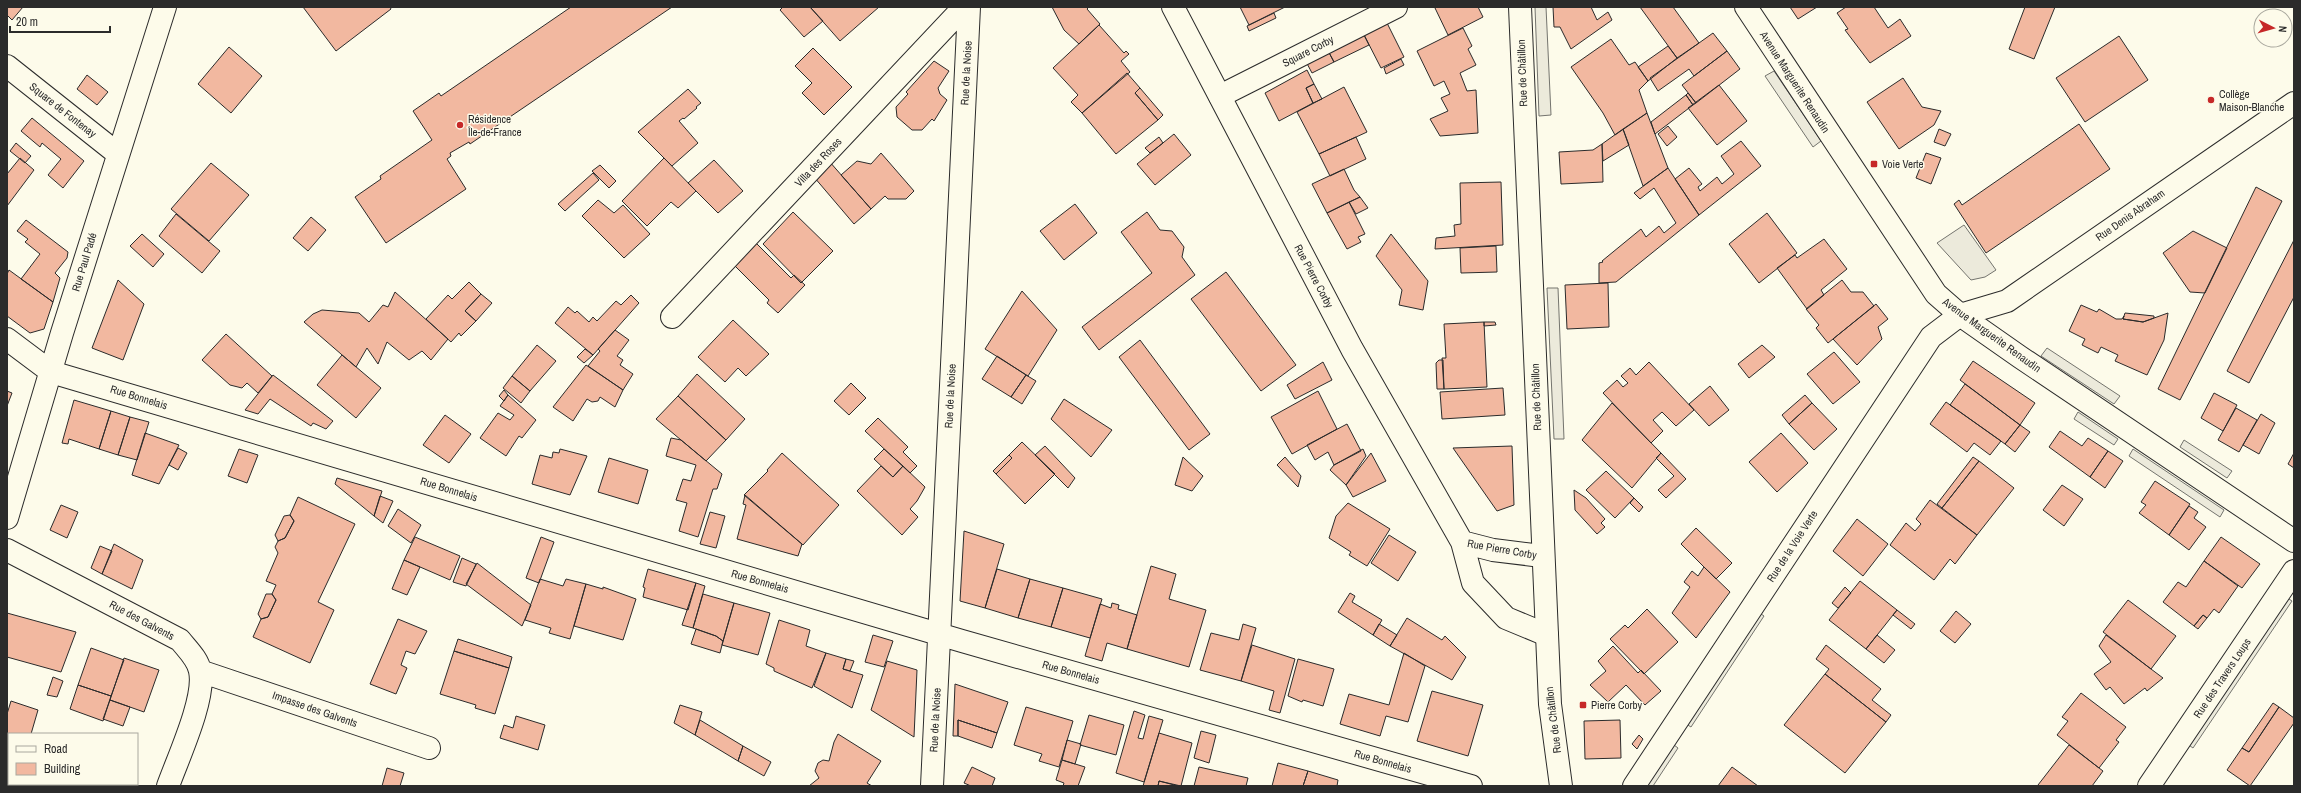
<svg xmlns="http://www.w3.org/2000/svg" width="2301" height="793" font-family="'Archivo Narrow',sans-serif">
<rect width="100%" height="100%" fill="#fdfbea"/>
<path fill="#eceadb" stroke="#74746e" d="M1535,7H1546L1551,115L1539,116Z
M1774,71L1821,141L1813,147L1765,76Z
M1964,225L1996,270L1985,277L1971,280L1937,243Z
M1547,288H1558L1564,439H1554Z
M2047,348L2120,396L2114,404L2041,356Z
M2078,412L2118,439L2114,445L2074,419Z
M2184,440L2232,471L2227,478L2180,447Z
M2133,449L2224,510L2220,517L2129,456Z
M2286,597L2292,601L2193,748L2186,743Z
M1757,611L1764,616L1691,727L1683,722Z
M1670,742L1678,748L1653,786H1641Z"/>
<path fill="#f2b8a0" stroke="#2b2b2b" d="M7,7H23L12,20L7,15Z
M303,7H390L391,9L336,51Z
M571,7H672L470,144L469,142L450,153L451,156L447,159L466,189L386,243L355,197L381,179L380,176L432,140L413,111L439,93L441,96Z
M783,7H810L823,21L804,37L780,10Z
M810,7H879L840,41Z
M1052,7H1089L1087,9L1100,24L1079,44L1064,30Z
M1240,7H1285L1249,25Z
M1437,7H1478L1483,17L1448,35L1435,8Z
M1553,7H1591L1597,20L1608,12L1612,20L1571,49L1560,27H1554Z
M1640,7H1673L1699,43L1677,58Z
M1790,7H1817L1798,19Z
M1846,7H1874L1888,28L1900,19L1911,36L1870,63L1845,30L1848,29L1837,13Z
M2025,7H2055L2034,59L2009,49Z
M1274,13L1276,18L1249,31L1247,26Z
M1383,15L1404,57L1381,68L1360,27Z
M1099,25L1124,53L1126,51L1129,54L1121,61L1130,72L1082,113L1071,102L1078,95L1053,68Z
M1360,27L1369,45L1334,62L1325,45Z
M1463,28L1472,46L1468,49L1476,65L1460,73L1467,91L1476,90L1478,133L1440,136L1430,119L1448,111L1441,98L1450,94L1444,81L1434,86L1417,51Z
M1713,33L1727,51L1694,76L1689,69L1658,91L1650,78Z
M2119,36L2148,80L2085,122L2056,78Z
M1611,39L1629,65L1635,62L1648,81L1639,90L1647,113L1615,135L1603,113L1571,67Z
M1325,45L1334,62L1312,73L1303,56Z
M1668,46L1677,58L1648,81L1638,67Z
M229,47L262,76L231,113L198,84Z
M813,48L852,87L824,115L802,93L812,83L795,66Z
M1727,51L1740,69L1696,103L1682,85Z
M1401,59L1404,65L1386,74L1384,68Z
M934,61L949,71L938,88L940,94L947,100L934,121L932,119L922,130H912L897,117L896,107L908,94L906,92Z
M1307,70L1314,84L1306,88L1313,103L1279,121L1265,93Z
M1127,73L1140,88L1135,93L1158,120L1116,154L1082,113Z
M87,75L108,92L97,105L77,89Z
M1903,78L1922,107L1941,111L1934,125L1899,149L1867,102Z
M1314,84L1322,99L1313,103L1306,88Z
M1719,85L1747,121L1717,145L1688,108Z
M1344,87L1367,132L1319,154L1297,112Z
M1140,88L1163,115L1158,120L1135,93Z
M688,89L701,103L696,107L697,108L684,119L683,118L679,121L698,143L672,166L638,132Z
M1688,93L1696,103L1693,105L1686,95Z
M1686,95L1693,105L1655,134L1651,122Z
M1647,113L1668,168L1643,186L1623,129Z
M32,118L84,161L63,188L48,175L61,159L42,143L40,147L21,131Z
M2079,124L2110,169L1986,253L1954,204L1959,200L1962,205Z
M1668,126L1677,137L1667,146L1658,134Z
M1623,129L1629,145L1603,161L1602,144Z
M1939,129L1951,134L1945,146L1934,142Z
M1174,134L1191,155L1155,185L1137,164Z
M1159,137L1163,143L1150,153L1145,148Z
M1356,137L1366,159L1330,176L1319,154Z
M1741,141L1761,166L1699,215L1675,179L1689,168L1702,184L1698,187L1700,191L1717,177L1722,184L1734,174L1721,156Z
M16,143L31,156L25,163L10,151Z
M1602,144L1603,182L1561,184L1559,152L1593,150Z
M881,153L914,191L906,199H888L885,196L871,209L841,175L857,161L871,164Z
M1926,153L1941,158L1931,184L1916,178Z
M20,158L34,170L7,206V174Z
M664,158L696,191L678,208L671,202L647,226L622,201Z
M714,160L743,191L718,213L688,183Z
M829,161L871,209L854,224L814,177Z
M211,163L249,195L209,241L171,209Z
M600,165L616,181L609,188L592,171Z
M1668,168L1699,215L1616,282L1599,283V263L1603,262L1602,261L1641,229L1646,237L1659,226L1664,233L1676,223L1654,188L1640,199L1634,193Z
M1344,169L1354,190L1360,197L1327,213L1312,184Z
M593,173L599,180L565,211L558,204Z
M1501,182L1503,245L1435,249L1436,238L1455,236L1454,225L1461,224L1460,183Z
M2256,187L2282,201L2180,400L2158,389Z
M1360,197L1368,208L1356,214L1349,202Z
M598,200L614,213L623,205L650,234L624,258L582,216Z
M1349,202L1365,234L1358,237L1361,242L1347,249L1327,213Z
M1075,204L1097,233L1064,260L1040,231Z
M793,212L833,251L801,283L763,244Z
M1147,212L1160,230L1172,231L1184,247L1182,257L1195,275L1099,350L1082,327L1152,273L1121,232Z
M1767,213L1797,253L1759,283L1729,244Z
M176,214L220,251L202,273L159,236Z
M311,217L326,230L308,251L293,238Z
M26,220L68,252L67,258L55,273L60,278L53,302L21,279L40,254L25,242L28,239L17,231Z
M2193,231L2227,248L2205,293L2190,292L2163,253Z
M142,234L164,254L153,267L130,246Z
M1391,234L1428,281L1423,310L1399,305L1402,290L1376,256Z
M1824,239L1847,269L1821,290L1824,295L1807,309L1777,268L1795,255L1797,258Z
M753,240L791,278L794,275L805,285L778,313L767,303L769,300L732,263Z
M2294,240V297L2249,383L2227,371Z
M1496,246L1497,272L1461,273L1460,248Z
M9,270L53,302L44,329L30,333L7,316V274Z
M1226,272L1296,365L1261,391L1191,299Z
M118,280L144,304L123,360L92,348Z
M1842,280L1851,292H1863L1874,306L1828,343L1816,328L1819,325L1806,309Z
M469,282L481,294L465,311L476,321L461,336L459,333L451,342L426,319L448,295L452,299Z
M1608,283L1609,327L1567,329L1565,285Z
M1022,291L1057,330L1028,376L985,349Z
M395,292L448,339L431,360L422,351L409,360L387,342L378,364L367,348L356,367L304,322L313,314L322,310L359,313L369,322L383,305L388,307Z
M481,294L492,303L476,321L465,311Z
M631,295L639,303L593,355L555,323L568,307L575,313L577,311L589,322L593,317L597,321L616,301L621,305Z
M1876,304L1888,319L1878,327L1882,339L1857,365L1833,339Z
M2081,305L2097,312L2099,309L2116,319H2122L2124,316L2123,319L2143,322L2168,313L2164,340L2147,375L2115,361L2118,355L2101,347L2098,353L2082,345L2085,339L2069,331Z
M2125,313L2154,316V318L2143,322L2123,319Z
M733,320L769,354L746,376L738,368L725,382L698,357Z
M1484,322L1487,387L1444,389L1442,358H1446L1444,324Z
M1484,322H1495L1496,325L1484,326Z
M615,330L629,340L617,356L623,360L620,365L633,374L623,390L588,366L600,351L598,349Z
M226,334L272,376L258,393L247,383L242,388L230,385L202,360Z
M1140,340L1210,434L1189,450L1119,357Z
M537,345L556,361L530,391L512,376Z
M1762,345L1775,357L1749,378L1738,364Z
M585,349L593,355L584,363L577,357Z
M1834,352L1860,382L1833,404L1807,374Z
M342,355L381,388L356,418L317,385Z
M997,356L1026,375L1011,397L982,379Z
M1439,360H1443L1444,389H1437L1436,363Z
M1973,361L2035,403L2020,425L1960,380Z
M1323,362L1332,380L1295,399L1287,385Z
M1649,362L1694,410L1676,426L1662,412L1653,420L1663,431L1651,443L1603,393L1617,380L1623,387L1628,383L1621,376L1630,368L1636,375Z
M586,365L623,390L615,407L600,397L598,401L592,402L587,399L573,421L553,407Z
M697,374L745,419L726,440L678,396Z
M273,375L333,421L326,429L313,423L311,426L270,399L258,414L245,410Z
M1026,375L1036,381L1022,404L1011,397Z
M512,376L530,391L521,403L503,388Z
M851,383L866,398L849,415L834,401Z
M1965,384L2020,425L2005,444L1950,405Z
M1710,386L1729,410L1709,426L1689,404Z
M1503,388L1505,415L1442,419L1440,392Z
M504,390L508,395L504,401L499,396Z
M7,391L12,393L7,406Z
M1318,391L1337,429L1292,454L1271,417Z
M2214,393L2237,405L2223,431L2201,418Z
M508,395L536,420L522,438L519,436L506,456L480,438L498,413L510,420L514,415L500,406Z
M1805,395L1812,403L1789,424L1782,415Z
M678,396L726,440L706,461L656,419Z
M1064,399L1112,430L1091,457L1051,419Z
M74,400L111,411L99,449L69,439L68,444L62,443Z
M1946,402L2001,441L1990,455L1974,443L1967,452L1930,424Z
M1612,403L1661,453L1632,488L1582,440Z
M1812,403L1837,429L1814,450L1789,424Z
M2236,408L2257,420L2239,452L2218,440Z
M111,411L130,417L118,455L99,449Z
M2261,414L2275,423L2259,454L2243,445Z
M445,415L471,434L449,463L423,445Z
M130,417L149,422L137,460L118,455Z
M878,418L908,447L903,452L917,466L910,473L865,431Z
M1347,424L1361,451L1334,465L1328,452L1315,460L1307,445Z
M2020,425L2030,432L2015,452L2005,444Z
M2060,431L2082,446L2088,438L2108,451L2090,477L2049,447Z
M145,433L179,445L159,484L132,475Z
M1781,433L1808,463L1777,492L1749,462Z
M671,438L681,440L722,474L717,489H713L698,537L679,531L687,503L676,500L683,479L691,481L696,465L666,456Z
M1022,442L1055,474L1025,504L996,474L1012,458L1009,455Z
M1045,446L1075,478L1068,488L1035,455Z
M1512,446L1514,505L1497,511L1453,448Z
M178,448L187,453L178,470L169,465Z
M239,449L258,455L247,483L228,476Z
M560,449L587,456L570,495L532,484L540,455L552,458L553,452L559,453Z
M884,449L903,466L893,477L874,459Z
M1363,449L1366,456L1346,485L1330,470L1334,465Z
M2108,451L2123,461L2105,488L2090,477Z
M782,453L839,505L803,545L744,495L768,471L767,470Z
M1371,453L1386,481L1353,497L1346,485Z
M1661,453L1686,479L1666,498L1658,490L1674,476L1656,458Z
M2294,453V468L2288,464Z
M1009,455L1012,458L996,474L993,471Z
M1183,457L1203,476L1192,491L1175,485Z
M1285,457L1301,476L1298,487L1277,465Z
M1973,457L1979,461L1942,508L1937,504Z
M609,458L648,470L638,504L598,492Z
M1979,461L2014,488L1977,535L1942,508Z
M881,466L893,477L903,466L925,487L917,501L910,509L918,517L902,535L857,491Z
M1606,471L1634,498L1615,518L1586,490Z
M337,478L382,491L374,516L335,484Z
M2155,481L2190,504L2169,535L2139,513L2146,505L2141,502Z
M2062,485L2083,499L2064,526L2043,510Z
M1574,490L1586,498L1605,519L1601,523L1605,527L1597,534L1575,510Z
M745,495L802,544L798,556L737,539L746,505L743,504Z
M380,496L393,501L383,523L374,516Z
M298,497L355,524L318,602L334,610L310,663L253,637L261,619L268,617L276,600L272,594L276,585L266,581L278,553L275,547L278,541L285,538L294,521L290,515Z
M1634,498L1643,507L1639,512L1630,503Z
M1930,500L1977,535L1955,564L1950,559L1934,580L1890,545L1906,523L1915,531L1921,524L1916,519Z
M1348,503L1390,529L1367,566L1349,555L1351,552L1329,538L1336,516Z
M61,505L78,512L67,538L50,530Z
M2189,506L2198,512L2194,518L2206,527L2189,550L2169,535Z
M398,509L421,525L411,543L388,526Z
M710,512L725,516L716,548L700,544Z
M290,515L294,521L285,538L278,541L275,535L284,516Z
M1857,519L1888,544L1863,576L1833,551Z
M1696,528L1732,563L1716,579L1681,544Z
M964,531L1004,544L985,608L960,601Z
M1389,535L1416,552L1398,581L1371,563Z
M415,537L460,556L450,580L404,560Z
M541,537L554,542L539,583L526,578Z
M2221,537L2260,564L2242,588L2204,561Z
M114,544L143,560L132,589L102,574Z
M100,546L112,551L102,574L91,568Z
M462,558L476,564L466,586L453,582Z
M404,560L420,567L407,595L392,589Z
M2204,561L2238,586L2219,613L2214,609L2207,618L2203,615L2194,626L2163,602L2178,582L2186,587Z
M477,563L531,605L522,626L466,584Z
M1151,566L1176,574L1169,599L1206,610L1189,667L1127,649Z
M1704,567L1730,592L1696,638L1672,613L1690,587L1684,582L1692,571L1698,576Z
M648,569L696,583L688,610L643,597L645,588L643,587Z
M997,569L1030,579L1018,618L985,608Z
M540,579L563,586L566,579L586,584L570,639L549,633L551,628L525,620Z
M1030,579L1063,588L1051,627L1018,618Z
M1860,581L1897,610L1866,649L1829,620Z
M696,583L705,586L693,628L682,625Z
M586,584L603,589V587L636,599L623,640L574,626Z
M1845,587L1851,593L1838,608L1832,603Z
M1063,588L1102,599L1090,638L1051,627Z
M1350,593L1355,596L1352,602L1382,620L1373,635L1338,612Z
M266,594H272L276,600L268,617L261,619L258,614Z
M703,594L734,603L723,641L716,636L693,628Z
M2128,600L2176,636L2151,669L2103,632Z
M734,603L770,613L758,655L722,645Z
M1112,603L1119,605L1118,609L1137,615L1127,649L1107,643L1102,661L1085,656L1100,604L1111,608Z
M1647,609L1678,642L1644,674L1610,639L1625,625L1628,628Z
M1897,610L1915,624L1911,629L1893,615Z
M1956,611L1971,624L1955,643L1940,631Z
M7,613L76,632L61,672L7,657Z
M2203,615L2207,618L2198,629L2194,626Z
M1407,618L1442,640L1445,636L1466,657L1452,680L1390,646Z
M398,619L427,631L415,654L406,651L401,665L407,668L396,694L370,684Z
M779,620L810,630L806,646L826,653L812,688L774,671V668L766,664Z
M1243,624L1256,628L1241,681L1200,670L1211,633L1239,640Z
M1379,624L1397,635L1390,646L1373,635Z
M696,629L716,636L723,641L720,653L691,644Z
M873,635L893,641L884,667L865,662Z
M1877,635L1895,650L1884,663L1866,649Z
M2106,635L2151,669L2163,678L2147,691L2145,688L2124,704L2110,687L2106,690L2094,674L2111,662L2099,646Z
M458,639L512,657L509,668L454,651Z
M1252,645L1295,659L1280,713L1269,710L1274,691L1241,681Z
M1826,645L1881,689L1872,700L1891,715L1886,722L1825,674L1829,669L1816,659Z
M1613,646L1638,673L1641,670L1661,691L1645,705L1626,685L1608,702L1590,685L1606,671L1598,661Z
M91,648L124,660L111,696L78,685Z
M454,651L509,668L495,714L475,708L476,705L440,694Z
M826,653L846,659L843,669L863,675L852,708L814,686Z
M1404,653L1425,666L1408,722L1386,716L1380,736L1340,724L1349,694L1389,705Z
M124,658L159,670L144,712L110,700Z
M846,659L854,661L850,671L843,669Z
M1298,659L1334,669L1323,706L1303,700L1302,702L1288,696Z
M887,661L917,670L914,737L871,710Z
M1825,674L1886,722L1845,773L1784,725Z
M53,677L63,681L57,697L47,695Z
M955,684L1008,702L997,733L958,720V736H953Z
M78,685L111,696L103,721L70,709Z
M1432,691L1483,705L1468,756L1417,741Z
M2081,693L2126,727L2116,740L2119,742L2099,768L2057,735L2068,721L2062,717Z
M110,700L130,707L123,726L103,719Z
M11,701L38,710L31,734H9V765L7,764V714Z
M2273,703L2279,707L2249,752L2242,748Z
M680,705L702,712L695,735L674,723Z
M1026,707L1073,721L1059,767L1039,761L1042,754L1014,745Z
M2279,707L2294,718V723L2250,786L2227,770L2242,748L2249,752Z
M1134,711L1145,715L1138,738L1143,739L1149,716L1163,720L1144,782L1116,773Z
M1089,715L1124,725L1116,755L1080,745Z
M516,716L545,725L538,750L500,738L504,725L513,728Z
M700,720L743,746L738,761L695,735Z
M958,720L997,733L992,748L958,736Z
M1620,720L1621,758L1585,759L1584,721Z
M1201,731L1216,735L1209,763L1194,758Z
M1159,733L1192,743L1181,786L1159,781L1158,786H1143Z
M838,734L881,761L867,783L872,786H809L819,778L815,771L818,763L823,760L829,761L834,742Z
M1639,735L1643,739L1637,749L1632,744Z
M1067,740L1081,744L1075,764L1062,760Z
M2069,745L2103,771L2092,786H2040L2038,785Z
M743,746L771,762L764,776L738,761Z
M1062,760L1085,767L1078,786H1063L1064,783L1056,780Z
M1278,763L1308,771L1303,786H1272Z
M972,767L995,778L992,786H971L964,783Z
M1199,767L1248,778L1246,786H1194Z
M1732,767L1758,786H1718Z
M387,768L404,773L400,786H382Z
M1308,771L1338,780L1337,786H1303Z
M7,777H9V784H19L18,786H7Z
M1159,781L1178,786H1158Z"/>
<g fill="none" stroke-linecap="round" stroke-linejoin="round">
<defs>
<path id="pedestrian" d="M1220,96L1396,7"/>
<path id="minor" d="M1173,7L1352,349L1462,542L1473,583L1506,618L1547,635
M1746,7L1936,294L1960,315L2020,357L2294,541
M7,66L118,154
M672,317L964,7
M7,339L51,372L962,641L1471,786
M7,518L62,333L165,7
M1462,542L1493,550L1542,556
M7,550L180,640C187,649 198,659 200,671C206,698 178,758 168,786
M200,671L429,748
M932,786L969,7
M1634,786L1931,337L1960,315L2007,301L2294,103
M2149,786L2294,571"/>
<path id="secondary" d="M1520,7L1550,704L1561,786"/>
</defs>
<use href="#pedestrian" stroke="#2b2b2b" stroke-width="24"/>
<use href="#minor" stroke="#2b2b2b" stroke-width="24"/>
<use href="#secondary" stroke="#2b2b2b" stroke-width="24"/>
<use href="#pedestrian" stroke="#fdfbea" stroke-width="22"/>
<use href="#minor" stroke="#fdfbea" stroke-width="22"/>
<use href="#secondary" stroke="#fdfbea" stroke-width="22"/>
</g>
<g fill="#c62828" stroke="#fdfbea" stroke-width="1.5">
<circle cx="2211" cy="100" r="4"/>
<circle cx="460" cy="125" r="4"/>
<rect x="1870" y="160" width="8" height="8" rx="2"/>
<rect x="1579" y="701" width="8" height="8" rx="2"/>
</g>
<g text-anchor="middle" stroke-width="3" stroke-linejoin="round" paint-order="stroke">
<g font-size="11" fill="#2b2b2b" stroke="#fdfbea">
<text transform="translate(1308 51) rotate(-27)" y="4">Square Corby</text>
<text transform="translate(966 73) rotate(-87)" y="4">Rue de la Noise</text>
<text transform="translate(1522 73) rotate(-92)" y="4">Rue de Châtillon</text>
<text transform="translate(1795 82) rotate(57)" y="4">Avenue Marguerite Renaudin</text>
<text transform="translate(63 110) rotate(38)" y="4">Square de Fontenay</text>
<text transform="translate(818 162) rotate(-47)" y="4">Villa des Roses</text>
<text transform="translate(2130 215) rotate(-35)" y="4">Rue Denis Abraham</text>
<text transform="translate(84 262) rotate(-73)" y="4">Rue Paul Padé</text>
<text transform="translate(1314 276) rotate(62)" y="4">Rue Pierre Corby</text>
<text transform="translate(1992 335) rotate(36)" y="4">Avenue Marguerite Renaudin</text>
<text transform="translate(950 396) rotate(-87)" y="4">Rue de la Noise</text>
<text transform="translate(139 397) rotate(17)" y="4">Rue Bonnelais</text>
<text transform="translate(1536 397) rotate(-92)" y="4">Rue de Châtillon</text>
<text transform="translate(449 489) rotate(17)" y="4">Rue Bonnelais</text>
<text transform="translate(1792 546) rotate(-57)" y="4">Rue de la Voie Verte</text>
<text transform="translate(1502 549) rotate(10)" y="4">Rue Pierre Corby</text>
<text transform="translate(760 581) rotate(16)" y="4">Rue Bonnelais</text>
<text transform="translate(142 620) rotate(28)" y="4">Rue des Galvents</text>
<text transform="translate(1071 672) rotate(16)" y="4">Rue Bonnelais</text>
<text transform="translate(2222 678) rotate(-56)" y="4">Rue des Travers Loups</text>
<text transform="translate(315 709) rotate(19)" y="4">Impasse des Galvents</text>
<text transform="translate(935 720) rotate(-87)" y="4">Rue de la Noise</text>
<text transform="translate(1553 720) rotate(-97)" y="4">Rue de Châtillon</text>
<text transform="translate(1383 761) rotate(16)" y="4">Rue Bonnelais</text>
</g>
<g font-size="11" fill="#2b2b2b" stroke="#fdfbea" text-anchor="start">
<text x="2219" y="98">Collège<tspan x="2219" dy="13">Maison-Blanche</tspan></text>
<text x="468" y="123">Résidence<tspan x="468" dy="13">Île-de-France</tspan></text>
<text x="1882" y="168">Voie Verte</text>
<text x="1591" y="709">Pierre Corby</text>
</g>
</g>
<rect width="2301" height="793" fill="none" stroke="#2b2b2b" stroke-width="16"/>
<rect x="8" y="733" width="130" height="52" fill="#fdfbea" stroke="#a9a89e"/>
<rect x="16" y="746" width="20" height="6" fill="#fdfbea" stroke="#a9a89e"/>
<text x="44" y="753" font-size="12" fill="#2b2b2b">Road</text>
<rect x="16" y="763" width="20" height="12" fill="#f2b8a0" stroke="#a9a89e"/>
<text x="44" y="773" font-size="12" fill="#2b2b2b">Building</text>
<g transform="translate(2273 28) rotate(96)"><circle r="19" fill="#fdfbea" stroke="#a9a89e"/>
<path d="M0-3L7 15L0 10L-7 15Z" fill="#c62828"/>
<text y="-6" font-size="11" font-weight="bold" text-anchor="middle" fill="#2b2b2b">N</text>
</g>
<path d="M10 26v6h100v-6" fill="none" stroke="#2b2b2b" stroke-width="2"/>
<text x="16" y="26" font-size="12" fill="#2b2b2b" stroke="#fdfbea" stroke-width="3" paint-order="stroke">20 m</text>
</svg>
